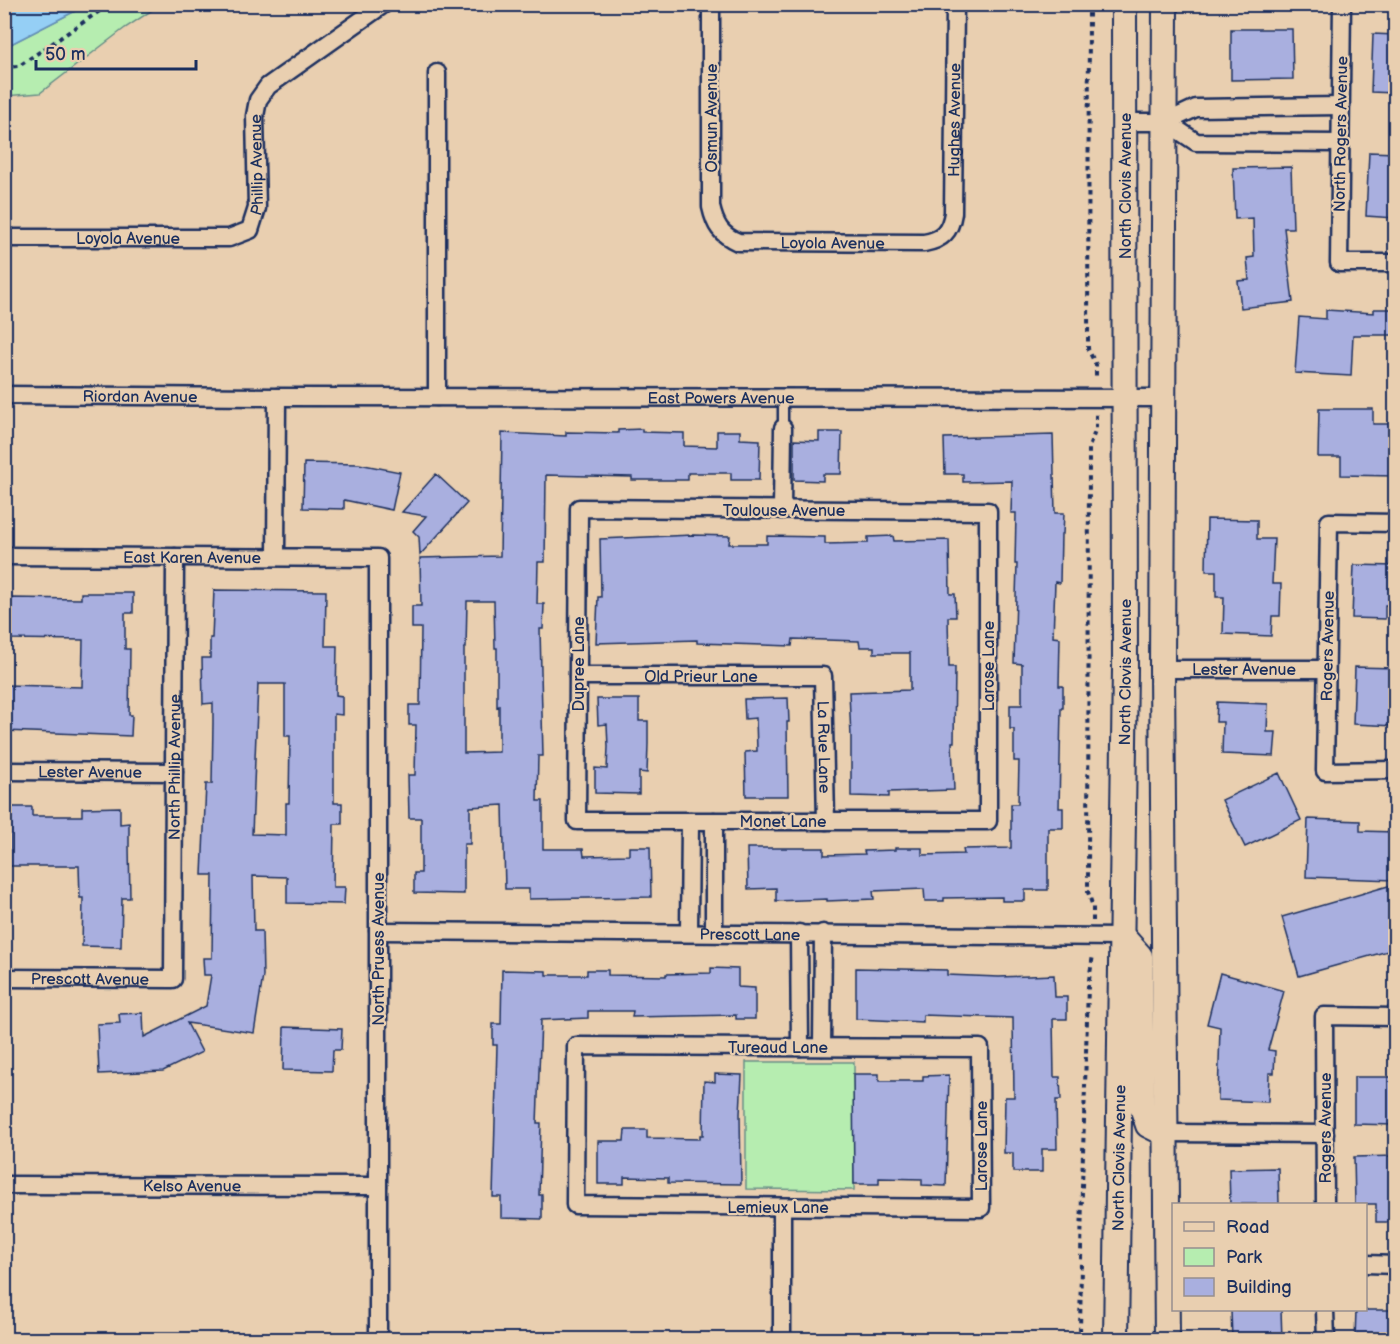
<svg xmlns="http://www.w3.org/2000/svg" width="1400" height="1344" font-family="'Balsamiq Sans',sans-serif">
<rect width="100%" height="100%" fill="#e9cfb0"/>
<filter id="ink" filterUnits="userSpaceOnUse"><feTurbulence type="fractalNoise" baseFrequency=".0167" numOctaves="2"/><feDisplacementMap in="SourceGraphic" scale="12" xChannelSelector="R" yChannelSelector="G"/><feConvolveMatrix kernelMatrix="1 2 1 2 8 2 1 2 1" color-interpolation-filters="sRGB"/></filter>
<g filter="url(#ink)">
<path fill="#b6edb0" stroke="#688e87" stroke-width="1.5" d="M87,5H160L125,28L40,93L5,96V47Z
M746,1062H854V1190L746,1189Z"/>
<path fill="#95cff5" stroke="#648fb9" stroke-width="1.5" d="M5,4H87V5L5,47Z"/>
<path fill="#a9afdf" stroke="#1b2f5e" stroke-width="1.5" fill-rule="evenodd" d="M1231,29H1292L1293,79L1231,80Z
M1373,34L1395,35V93L1371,92Z
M1369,152L1395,153V218L1366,216Z
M1291,167L1293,228H1284L1293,302L1241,308L1238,281L1249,280L1247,258L1254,257L1253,218L1235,219L1233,168Z
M1374,309H1395V335H1353L1351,376L1295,373L1299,317L1326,319V310L1374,313Z
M1319,409H1373V424H1395V476L1341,475V457H1318Z
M642,429V432L684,433V446L717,447V431H740V439L760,440L759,480H731V473H688V480H632V477L546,475L545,562H538L537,604H544L543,629H540L543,756H538L537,801H543V849H583L584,856L629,855V847H650L651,897L529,899V889H505L503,805L470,807V844H464V894L414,893V873H421V818H409L408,775H415L416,725H409V705H420L421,628H412V606H421L420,558L500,556L502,433L566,436V432L618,433V430ZM467,601H494L495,648H497V707L499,706V752L464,753V648H466Z
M819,432H842L841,474H823V481L794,480V440L819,441Z
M1053,435L1055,513H1064L1063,534H1061L1060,583L1055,582L1053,637L1060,638L1059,686H1063V708H1061L1059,808H1063V828H1048V890H1025V901H1002V897L944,898V901H925L924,889L873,891L874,899L827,901V899L776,901V888L748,889L747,848H824V855L865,854L864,851L895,850V848H922V855L964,854L963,849L1011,848V804H1018L1019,761H1014V729H1010V705H1022V664L1014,663L1017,564H1015L1016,513H1011L1012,481L963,482V474H945L944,438Z
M304,463L359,464L400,472L392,510L344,500V509L303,508Z
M436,474L467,503L420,555L419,537L413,531L426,516L402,512Z
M1207,519L1257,520V539H1274L1272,584H1281L1280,616H1272L1271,636L1223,634L1224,597H1216V571H1206Z
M693,535L730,536L729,544H767V536L825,537V544L868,543V537L893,536L894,541L949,540L950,594H955L956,617H948L949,667H955L954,742H952L954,790L889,792V797L851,796V737L849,692L910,690V653H874V647H860L859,641L793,639L792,646L697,643V640L596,643L598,597H601L600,539Z
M1354,565L1395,566V605H1385V619L1352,618Z
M214,590L326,591L325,646H337L336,695L342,696V715L334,714V803H342V824H334L333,887H345L344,904L287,903V877L253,876L254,931H262L263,976L254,1033L187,1023L202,1052L163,1071L99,1074L97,1024L120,1023L119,1014L143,1013L144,1037L206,1006L211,975H204L203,958H212L213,875H202L206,784H212L213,723V703L203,704L202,658H210V638H212ZM258,684H285V736H290L289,803H286V835L252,834Z
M81,593H133V613H125V649H130L129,715H132L131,736L5,731L6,685L82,687L83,640L11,639V598L81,599Z
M1355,667L1395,668V726L1353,724Z
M788,698L789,722H787L788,796H746L745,752L757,751L756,718L745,719L744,699Z
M597,699H639V721H648V744L647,773L639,772V794L595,793V768L607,769L608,747L607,724L598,725Z
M1217,702L1268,704L1267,732H1276L1274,756L1222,754L1223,722H1216Z
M1279,773L1301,820L1245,847L1222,800Z
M10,807H32V816H82V808L120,807V824L129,823V846L130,898H122L121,947L82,946L83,898H80L79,866H10Z
M1308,819L1360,821V831L1395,832V880L1306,877Z
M1395,884V949L1299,976L1282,917Z
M711,968L738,969V987L755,988V1019H736V1015L632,1017L633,1011H588V1018L541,1020L537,1123H541L539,1195H542V1219L501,1218V1197H493L497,1045H493V1024H501L502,970L546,971V975H587V970H608V975L666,976V974L711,973Z
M856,968L947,970V975L999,977L1054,975L1055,997H1067V1019H1053L1054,1077H1060L1061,1100H1056L1057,1149H1042V1172H1013V1153H1004L1005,1097H1014L1013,1018L923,1015V1022L856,1019Z
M1220,973L1284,991L1268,1050L1275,1051L1274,1073H1269L1268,1102L1218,1100L1220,1027L1207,1024Z
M284,1027L342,1029L341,1050H333L332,1071L283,1070Z
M715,1074L742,1075L740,1114L741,1184L668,1183V1178L624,1177V1184H598V1141H624L625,1130H647V1138L700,1139V1135H703L704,1081L715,1082Z
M853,1074H879V1081H923V1076L949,1075L946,1186L922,1185V1179L879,1178V1184H854Z
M1354,1077H1395V1125L1354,1124Z
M1395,1156V1222H1376V1204H1355L1354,1157Z
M1278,1168L1279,1204H1230L1229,1169Z
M1231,1310H1281L1282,1340H1232Z
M1356,1310H1395V1340H1355Z"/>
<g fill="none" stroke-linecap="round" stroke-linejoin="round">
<defs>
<path id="lane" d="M783,398V428"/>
<g id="street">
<path id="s1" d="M711,4V207C715,225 721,235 738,242L924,243C942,240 950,232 953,213L955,4"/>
<path d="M1342,4L1339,263H1396"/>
<path d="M1125,122H1166"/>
<path d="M1340,143L1196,142L1166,122L1196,108L1341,106"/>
<path id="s2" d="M4,238H229L250,230L257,208L255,116L258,100L268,86L384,4"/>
<path id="s3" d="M4,395L277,397L1164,398"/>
<path d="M437,397V73"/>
<path d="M579,508L988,511V821H577Z"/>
<path d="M782,510L783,428"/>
<path d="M1396,523L1329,522L1325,771L1396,770"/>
<path id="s4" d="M4,556L378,558V1340"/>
<path d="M276,557L277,397"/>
<path id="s5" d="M1162,669H1326"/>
<path id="s6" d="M578,676H823L826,821"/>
<path id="s7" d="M4,771L174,772"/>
<path id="s8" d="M378,931L1123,937"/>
<path d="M689,932L690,821"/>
<path d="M714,932V821"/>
<path d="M799,933L800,1047"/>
<path id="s9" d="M4,978L173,979L175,557"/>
<path d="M576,1046L980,1048L981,1208L575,1205Z"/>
<path d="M822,1047L823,933"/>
<path d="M1164,1133L1325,1134"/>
<path id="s10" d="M4,1185L378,1186"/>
<path d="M1325,1204L1324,1016L1396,1017"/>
<path d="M782,1208V1340"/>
<path d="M1366,1264L1396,1265"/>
<path d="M1325,1310L1326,1340"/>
</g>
<g id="secondary">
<path d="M1165,4L1162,669L1167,1340"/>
<path d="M1123,937L1140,956L1142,1107L1148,1125L1164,1133"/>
<path id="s11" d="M1116,1340L1125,668L1124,4"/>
</g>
</defs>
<use href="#lane" stroke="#1b2f5e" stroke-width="13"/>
<use href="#street" stroke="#1b2f5e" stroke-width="21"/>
<use href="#secondary" stroke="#1b2f5e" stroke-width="28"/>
<path stroke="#1b2f5e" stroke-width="4" stroke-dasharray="4.5 4.5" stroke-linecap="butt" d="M1089,4L1088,349L1096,365V380
M4,67L19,66L110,4
M1093,921V907L1088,892L1089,447L1096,429V414
M1082,1340L1080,1335L1082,1186L1088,986L1093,955"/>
<use href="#lane" stroke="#e9cfb0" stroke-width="8"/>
<use href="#street" stroke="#e9cfb0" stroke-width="16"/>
<use href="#secondary" stroke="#e9cfb0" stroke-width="24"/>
</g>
</g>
<g text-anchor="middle" stroke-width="4.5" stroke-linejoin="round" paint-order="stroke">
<g font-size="16" fill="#1b2f5e" stroke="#e9cfb0">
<text transform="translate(711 118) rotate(-90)" y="6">Osmun Avenue</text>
<text dy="6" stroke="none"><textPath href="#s1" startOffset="574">Hughes Avenue</textPath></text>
<text transform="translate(1340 134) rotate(-89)" y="6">North Rogers Avenue</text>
<text dy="6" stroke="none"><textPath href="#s2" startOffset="314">Phillip Avenue</textPath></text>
<text transform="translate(1125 186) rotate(-90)" y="6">North Clovis Avenue</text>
<text dy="6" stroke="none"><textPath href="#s2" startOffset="124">Loyola Avenue</textPath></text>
<text dy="6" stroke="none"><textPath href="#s1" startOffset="344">Loyola Avenue</textPath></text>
<text dy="6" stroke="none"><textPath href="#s3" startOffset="136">Riordan Avenue</textPath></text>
<text dy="6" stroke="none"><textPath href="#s3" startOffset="717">East Powers Avenue</textPath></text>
<text x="784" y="516">Toulouse Avenue</text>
<text dy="6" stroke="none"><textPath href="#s4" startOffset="188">East Karen Avenue</textPath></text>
<text transform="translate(1327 646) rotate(-89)" y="6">Rogers Avenue</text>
<text transform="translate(578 664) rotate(-90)" y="6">Dupree Lane</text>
<text transform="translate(988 666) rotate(-90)" y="6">Larose Lane</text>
<text dy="6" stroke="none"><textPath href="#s5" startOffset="82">Lester Avenue</textPath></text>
<text dy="6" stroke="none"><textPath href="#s11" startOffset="668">North Clovis Avenue</textPath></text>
<text dy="6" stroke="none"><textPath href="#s6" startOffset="123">Old Prieur Lane</textPath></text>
<text dy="6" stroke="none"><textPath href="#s6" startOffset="316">La Rue Lane</textPath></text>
<text dy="6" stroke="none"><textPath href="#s9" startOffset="381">North Phillip Avenue</textPath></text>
<text dy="6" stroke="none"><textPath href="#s7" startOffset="86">Lester Avenue</textPath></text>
<text x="783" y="827">Monet Lane</text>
<text dy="6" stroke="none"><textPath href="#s8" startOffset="372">Prescott Lane</textPath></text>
<text transform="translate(378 949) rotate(-90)" y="6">North Pruess Avenue</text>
<text dy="6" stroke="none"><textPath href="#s9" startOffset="86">Prescott Avenue</textPath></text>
<text x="778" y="1053">Tureaud Lane</text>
<text transform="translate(1325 1128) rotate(-90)" y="6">Rogers Avenue</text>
<text transform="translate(981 1146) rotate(-90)" y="6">Larose Lane</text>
<text dy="6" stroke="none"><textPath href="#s11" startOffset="182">North Clovis Avenue</textPath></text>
<text dy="6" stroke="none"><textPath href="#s10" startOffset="188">Kelso Avenue</textPath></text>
<text x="778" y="1213">Lemieux Lane</text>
</g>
</g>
<rect width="1400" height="1344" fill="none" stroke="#e9cfb0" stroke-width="24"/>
<rect x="12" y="12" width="1376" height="1320" fill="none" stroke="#1b2f5e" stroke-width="2" filter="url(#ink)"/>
<rect x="1172" y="1203" width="195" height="108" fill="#e9cfb0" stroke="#978f8f" stroke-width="1.5"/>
<rect x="1184" y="1222" width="30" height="9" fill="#e9cfb0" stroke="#978f8f" stroke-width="1.5"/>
<text x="1226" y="1233" font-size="18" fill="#1b2f5e">Road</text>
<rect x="1184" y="1248" width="30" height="18" fill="#b6edb0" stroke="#978f8f" stroke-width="1.5"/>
<text x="1226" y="1263" font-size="18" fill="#1b2f5e">Park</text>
<rect x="1184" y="1278" width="30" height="18" fill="#a9afdf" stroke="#978f8f" stroke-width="1.5"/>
<text x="1226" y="1293" font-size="18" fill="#1b2f5e">Building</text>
<path d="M36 60v9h160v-9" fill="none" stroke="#1b2f5e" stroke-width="3"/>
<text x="45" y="60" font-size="18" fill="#1b2f5e" stroke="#e9cfb0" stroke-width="4.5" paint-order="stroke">50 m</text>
</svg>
